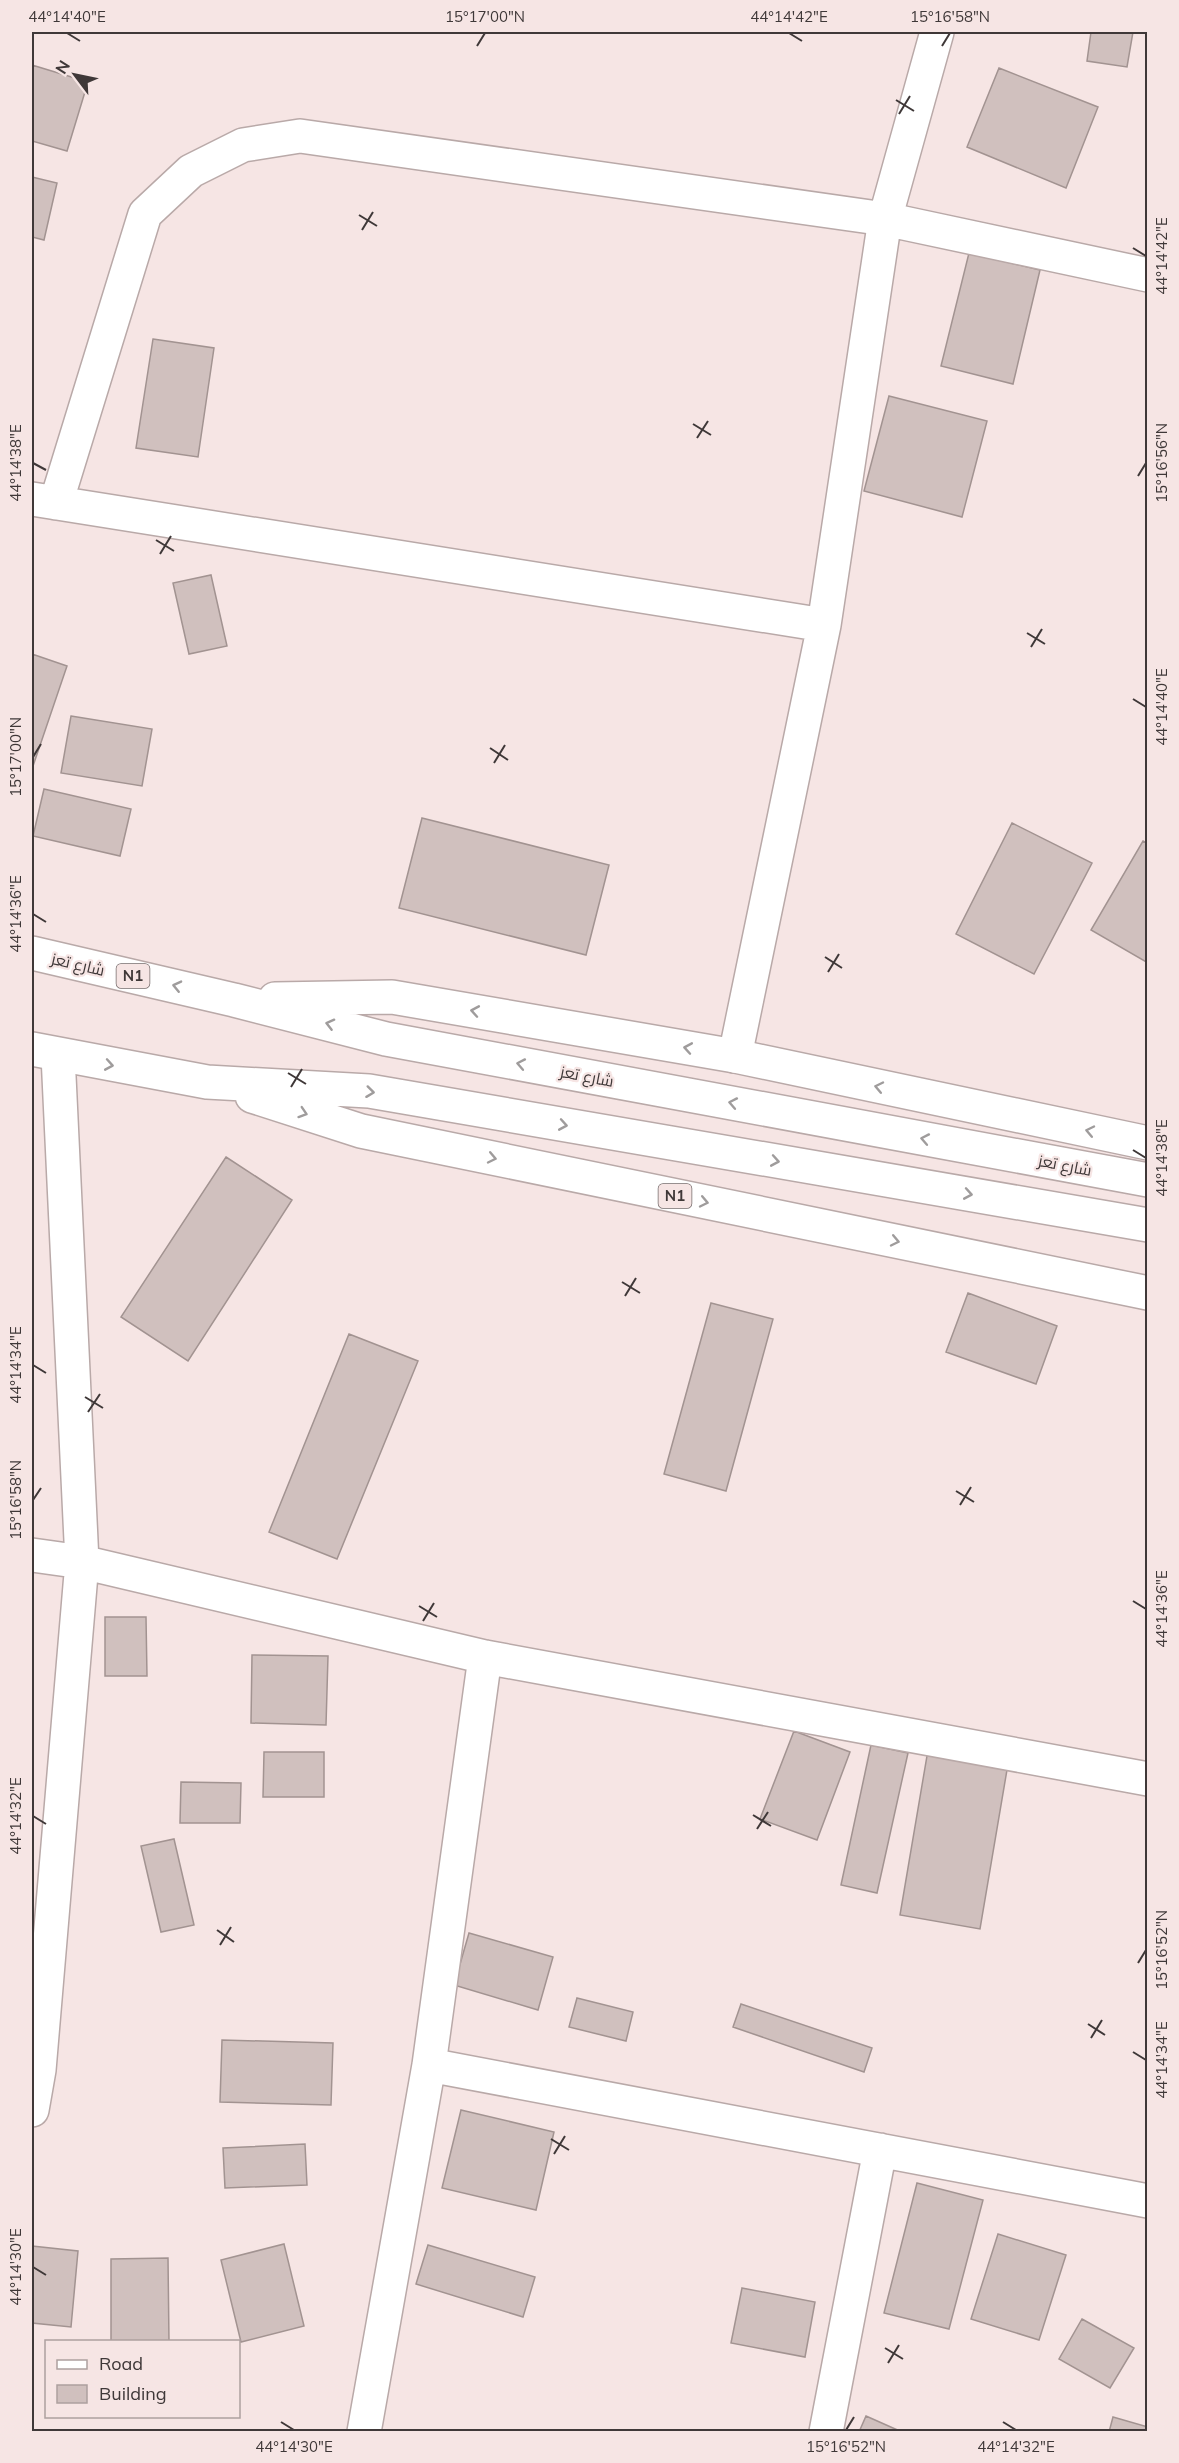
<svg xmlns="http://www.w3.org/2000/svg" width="1179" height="2463" font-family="Mulish,Cairo,sans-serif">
<rect width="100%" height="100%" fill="#f6e5e4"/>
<path fill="#d0c0be" stroke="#a29391" stroke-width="1.5" d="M1091,32H1133L1127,67L1087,61Z
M32,65L88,82L67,151L32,141Z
M999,68L1098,107L1066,188L967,147Z
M32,177L57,183L44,240L32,237Z
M969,253L1040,270L1013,384L941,366Z
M153,339L214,348L198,457L136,448Z
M889,396L987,421L962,517L864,491Z
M211,575L227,646L189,654L173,583Z
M32,654L67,666L32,769Z
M71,716L152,729L142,786L61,773Z
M44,789L131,809L120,856L33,836Z
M422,818L609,865L586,955L399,908Z
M1012,823L1092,863L1034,974L956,934Z
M1143,841L1148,844V963L1091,930Z
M226,1157L292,1200L188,1361L121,1317Z
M968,1293L1057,1326L1036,1384L946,1352Z
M711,1303L773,1319L726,1491L664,1474Z
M349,1334L418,1361L337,1559L269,1532Z
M105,1617H146L147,1676H105Z
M252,1655L328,1656L326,1725L251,1723Z
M794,1731L850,1752L817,1840L760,1819Z
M929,1744L1009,1758L980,1929L900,1915Z
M871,1745L908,1753L877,1893L841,1885Z
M264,1752H324V1797H263Z
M181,1782L241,1783L240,1823H180Z
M174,1839L194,1925L161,1932L141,1846Z
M469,1933L553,1957L538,2010L454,1985Z
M577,1998L633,2012L626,2041L569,2027Z
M741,2004L872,2048L864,2072L733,2027Z
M222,2040L333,2043L331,2105L220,2102Z
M461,2110L554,2132L536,2210L442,2188Z
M305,2144L307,2185L225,2188L223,2148Z
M917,2183L983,2200L949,2329L884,2313Z
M998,2234L1066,2255L1039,2340L971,2319Z
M284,2244L304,2326L241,2342L221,2260Z
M428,2245L535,2277L523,2317L416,2284Z
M32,2246L78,2251L71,2327L32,2323Z
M168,2258L169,2342H111V2259Z
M742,2288L815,2302L805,2357L731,2343Z
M1082,2319L1134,2348L1110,2388L1059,2359Z
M866,2416L902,2432H859Z
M1113,2417L1148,2427V2432H1109Z"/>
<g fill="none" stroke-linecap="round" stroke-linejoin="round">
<defs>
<path id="minor" d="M32,499L824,625
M56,503L145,214L191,171L243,145L300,136L885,219L1148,275
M735,1056L824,625L885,219L937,32
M32,1555L82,1562L485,1657L1148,1779
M429,2065L1148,2201
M32,2110L39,2070L82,1562L58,1055
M364,2432L429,2065L485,1657
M826,2432L880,2150"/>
<path id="highway" d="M32,953L234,1000L386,1039L1148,1180
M275,999L392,997L735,1056L1148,1143
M32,1049L207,1082L369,1091L1148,1225
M252,1096L361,1131L1148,1293"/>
</defs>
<use href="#minor" stroke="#b9a9a8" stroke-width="36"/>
<use href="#highway" stroke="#b9a9a8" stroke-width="36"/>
<use href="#minor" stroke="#fff" stroke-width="33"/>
<use href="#highway" stroke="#fff" stroke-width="33"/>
</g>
<defs><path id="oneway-chevron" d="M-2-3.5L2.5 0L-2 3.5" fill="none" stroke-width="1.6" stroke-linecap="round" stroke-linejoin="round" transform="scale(1.5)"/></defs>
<g stroke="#9f9c9c">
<use href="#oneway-chevron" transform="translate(177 986) rotate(-167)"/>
<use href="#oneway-chevron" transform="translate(475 1011) rotate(-170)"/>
<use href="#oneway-chevron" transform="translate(330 1024) rotate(-166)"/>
<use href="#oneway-chevron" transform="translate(688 1048) rotate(-170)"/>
<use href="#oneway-chevron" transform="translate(521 1064) rotate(-169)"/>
<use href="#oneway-chevron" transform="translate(109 1065) rotate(10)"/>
<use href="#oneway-chevron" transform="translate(879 1087) rotate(-168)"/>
<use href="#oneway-chevron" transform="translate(370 1092) rotate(7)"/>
<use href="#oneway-chevron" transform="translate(733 1103) rotate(-169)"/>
<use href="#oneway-chevron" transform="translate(303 1113) rotate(18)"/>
<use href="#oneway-chevron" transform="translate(563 1125) rotate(10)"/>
<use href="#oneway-chevron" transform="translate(1090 1131) rotate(-168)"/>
<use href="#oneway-chevron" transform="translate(925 1139) rotate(-169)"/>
<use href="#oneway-chevron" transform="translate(492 1158) rotate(12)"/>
<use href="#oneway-chevron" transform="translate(775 1161) rotate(10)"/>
<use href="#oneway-chevron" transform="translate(968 1194) rotate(10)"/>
<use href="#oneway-chevron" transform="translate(704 1202) rotate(12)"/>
<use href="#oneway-chevron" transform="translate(895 1241) rotate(12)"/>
</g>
<path fill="none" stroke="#3f3838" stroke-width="2" d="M67,33L80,41M789,33L802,41M477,46L485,33M942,46L950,33M896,100L914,111M899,114L910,96M359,215L377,226M362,230L373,212M1133,248L1146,256M693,424L711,435M697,438L708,421M33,463L46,470M1138,476L1146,463M156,540L174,551M160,554L171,536M1027,633L1045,644M1031,647L1042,629M1133,699L1146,707M490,748L508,760M33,757L41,744M494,763L505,745M33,914L46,922M825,957L842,968M828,972L839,954M288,1073L306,1084M291,1087L302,1069M1133,1150L1146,1158M622,1282L640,1293M625,1296L636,1278M33,1365L46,1373M85,1397L103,1408M88,1412L100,1394M956,1491L974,1502M33,1500L41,1488M960,1505L971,1487M1133,1601L1146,1609M419,1606L437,1617M423,1621L434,1603M753,1815L771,1826M33,1816L46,1824M757,1829L768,1812M217,1930L234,1942M220,1945L231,1927M1138,1963L1146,1950M1088,2024L1105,2035M1091,2038L1102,2020M1133,2052L1146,2060M551,2139L569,2150M554,2154L565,2136M33,2267L46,2275M885,2348L903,2359M888,2363L899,2345M281,2422L294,2430M1003,2422L1016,2430M846,2430L854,2417"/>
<g text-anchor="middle" stroke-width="4.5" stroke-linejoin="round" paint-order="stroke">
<g fill="#f6e5e4" stroke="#766c6c" stroke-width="1.5">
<rect x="116.5" y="964" width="33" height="24" rx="4.5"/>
<rect x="658.5" y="1184" width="33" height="24" rx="4.5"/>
</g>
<g font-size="15" font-weight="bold" fill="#3f3838">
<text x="133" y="981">N1</text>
<text x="675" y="1201">N1</text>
</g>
<g font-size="16" fill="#3f3838" stroke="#f6e5e4">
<text transform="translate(78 964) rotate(13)" y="6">شارع تعز</text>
<text transform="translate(587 1076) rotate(11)" y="6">شارع تعز</text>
<text transform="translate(1065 1165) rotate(11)" y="6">شارع تعز</text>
</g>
</g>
<rect width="1179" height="2463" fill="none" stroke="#f6e5e4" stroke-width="66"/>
<rect x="45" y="2340" width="195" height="78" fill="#f6e5e4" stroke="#ada09f" stroke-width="1.5"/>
<rect x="57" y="2360" width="30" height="9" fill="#ffffff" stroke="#ada09f" stroke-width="1.5"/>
<text x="99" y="2370" font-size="18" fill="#3f3838">Road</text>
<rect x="57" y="2385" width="30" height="18" fill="#d0c0be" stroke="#ada09f" stroke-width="1.5"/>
<text x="99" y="2400" font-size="18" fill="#3f3838">Building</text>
<g transform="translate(75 75) rotate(302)" stroke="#f6e5e4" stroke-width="4.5" paint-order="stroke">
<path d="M0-4.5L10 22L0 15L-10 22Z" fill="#3f3838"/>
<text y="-9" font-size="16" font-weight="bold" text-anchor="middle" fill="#3f3838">N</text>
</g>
<rect x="33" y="33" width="1113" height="2397" fill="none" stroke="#3f3838" stroke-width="2"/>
<g font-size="15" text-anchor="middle" fill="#3f3838">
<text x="67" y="22">44°14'40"E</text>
<text x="485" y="22">15°17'00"N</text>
<text x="789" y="22">44°14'42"E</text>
<text x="950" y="22">15°16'58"N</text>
<text transform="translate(1162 256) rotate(-90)" y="5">44°14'42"E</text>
<text transform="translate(16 463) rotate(-90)" y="5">44°14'38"E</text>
<text transform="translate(1162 463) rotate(-90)" y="5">15°16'56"N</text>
<text transform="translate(1162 707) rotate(-90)" y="5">44°14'40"E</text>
<text transform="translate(16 757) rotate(-90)" y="5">15°17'00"N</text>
<text transform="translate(16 914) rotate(-90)" y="5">44°14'36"E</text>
<text transform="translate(1162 1158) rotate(-90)" y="5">44°14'38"E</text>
<text transform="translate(16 1365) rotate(-90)" y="5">44°14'34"E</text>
<text transform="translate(16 1500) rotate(-90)" y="5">15°16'58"N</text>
<text transform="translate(1162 1609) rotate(-90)" y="5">44°14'36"E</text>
<text transform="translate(16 1816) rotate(-90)" y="5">44°14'32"E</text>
<text transform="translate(1162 1950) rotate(-90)" y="5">15°16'52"N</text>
<text transform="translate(1162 2060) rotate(-90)" y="5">44°14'34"E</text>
<text transform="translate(16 2267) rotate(-90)" y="5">44°14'30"E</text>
<text x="294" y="2452">44°14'30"E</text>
<text x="846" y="2452">15°16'52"N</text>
<text x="1016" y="2452">44°14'32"E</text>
</g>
</svg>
